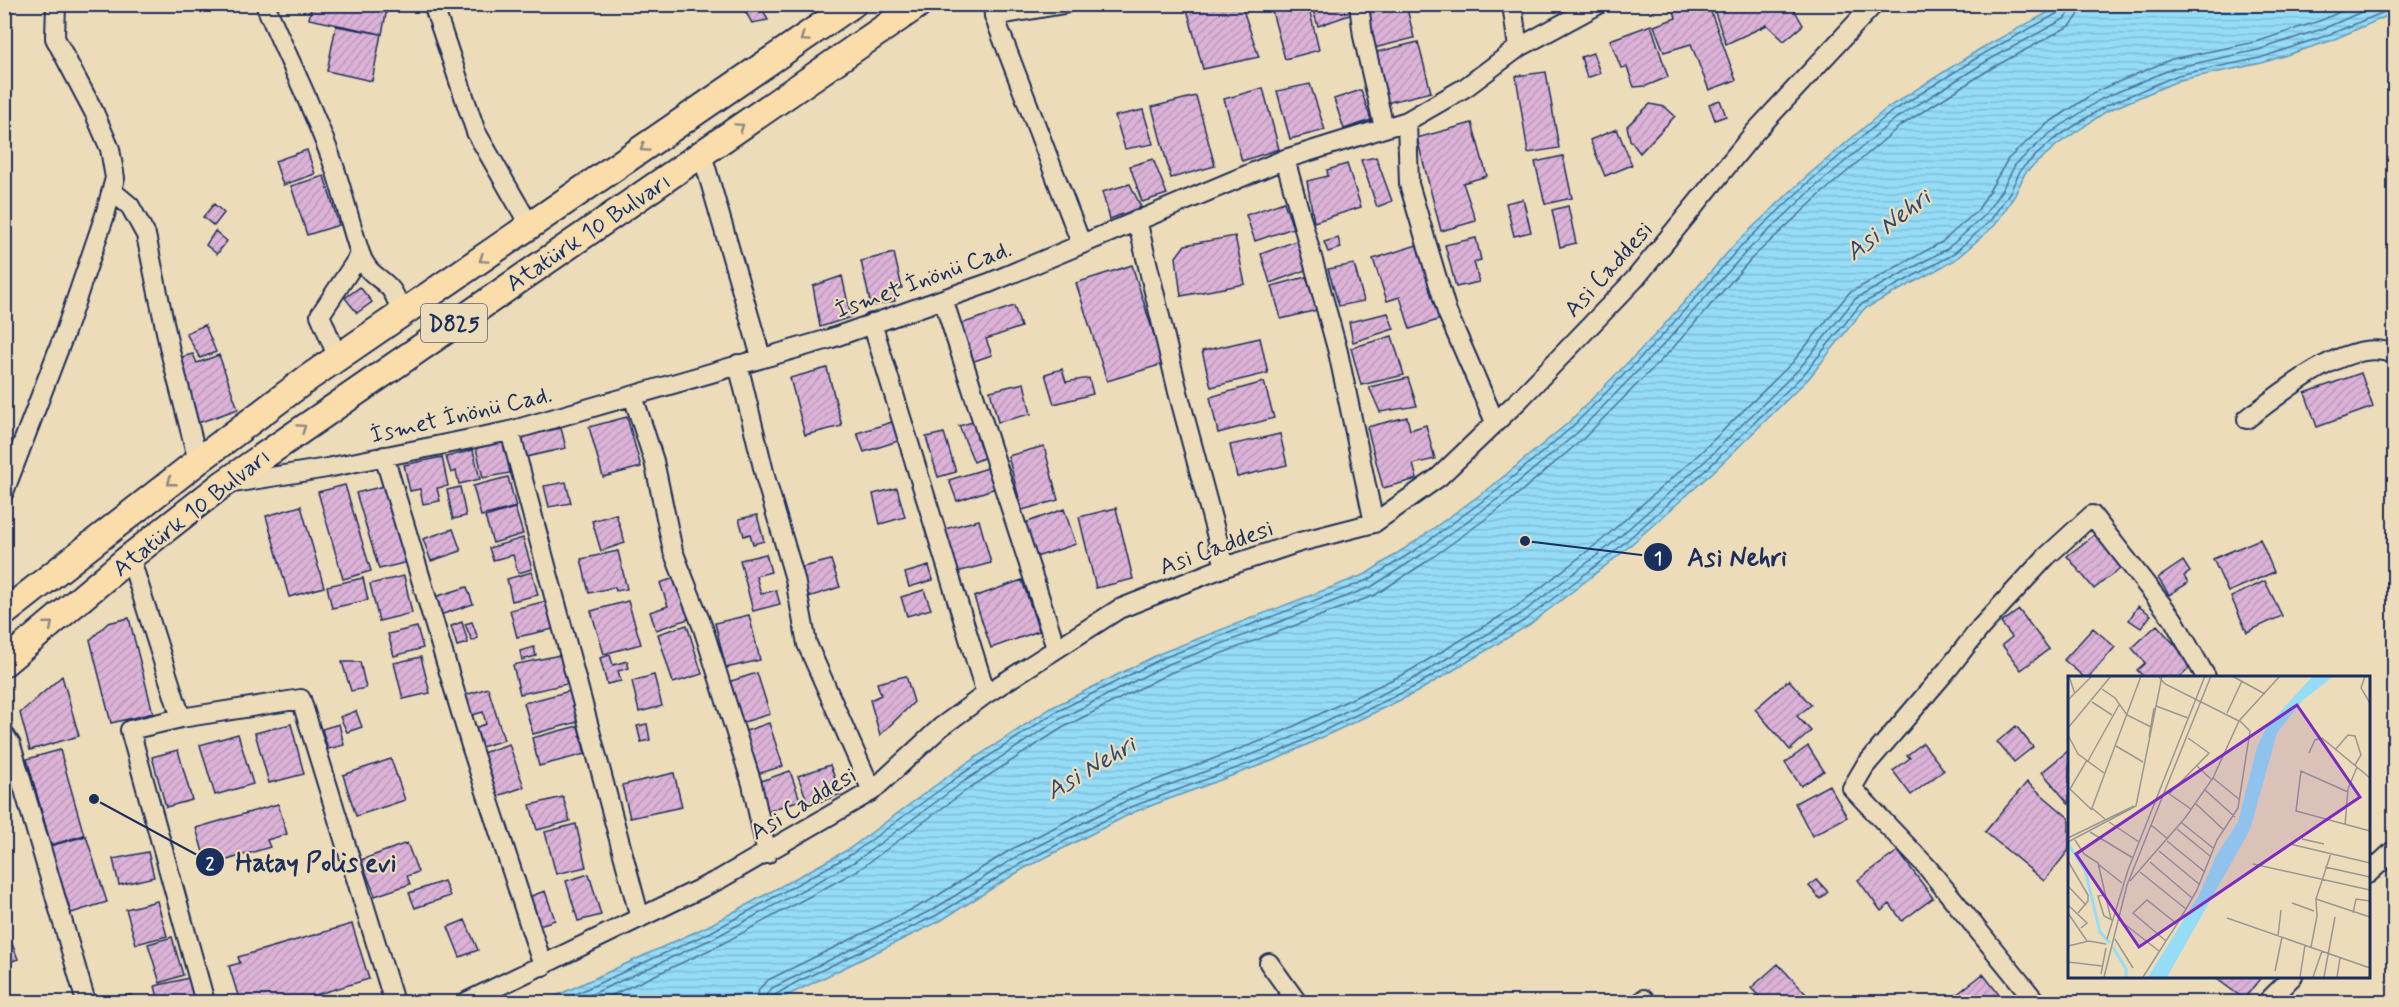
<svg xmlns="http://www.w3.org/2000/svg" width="2399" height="1007" font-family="Mynerve,sans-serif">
<defs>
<pattern id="water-rules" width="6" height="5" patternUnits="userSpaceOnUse" patternTransform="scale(1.5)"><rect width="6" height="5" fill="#95dcf7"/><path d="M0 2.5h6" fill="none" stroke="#80bdd6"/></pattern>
<pattern id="building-hatch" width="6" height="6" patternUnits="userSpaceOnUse" patternTransform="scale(1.5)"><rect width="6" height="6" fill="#dcb2d7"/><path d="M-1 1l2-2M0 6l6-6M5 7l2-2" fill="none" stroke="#bc99bb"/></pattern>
</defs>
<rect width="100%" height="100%" fill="#eddcb9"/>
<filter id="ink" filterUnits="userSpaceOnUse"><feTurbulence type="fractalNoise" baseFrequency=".0167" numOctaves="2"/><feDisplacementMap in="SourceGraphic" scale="12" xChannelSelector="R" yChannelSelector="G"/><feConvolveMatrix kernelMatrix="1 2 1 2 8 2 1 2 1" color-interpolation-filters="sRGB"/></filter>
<g filter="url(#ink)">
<path fill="url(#water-rules)" stroke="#6497ba" stroke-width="1.5" d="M2062,5L2394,4V13L2330,41L2262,63L2180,80L2107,111L2057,145L2025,173L2015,195L1995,225L1955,260L1864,309L1809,378L1713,472L1618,556L1529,625L1417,692L1277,759L1134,812L1023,869L940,921L774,1002H543L708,926L849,849L955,771L1051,708L1161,653L1366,574L1413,543L1491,487L1568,423L1656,334L1736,243L1806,177L1887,108L1980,49Z"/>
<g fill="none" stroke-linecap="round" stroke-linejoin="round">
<path stroke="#4c749b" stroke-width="1.5" d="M558,1002L711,932L852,854L959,776L1054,713L1163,658L1368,580L1417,549L1495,492L1572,427L1660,338L1740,247L1810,181L1890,113L1983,54L2060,12L2063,4
M575,1002L714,938L856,861L963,782L1058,720L1166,665L1371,587L1421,555L1499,498L1577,433L1665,343L1746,252L1815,187L1895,119L1987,61L2064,19L2070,12L2071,4
M597,1002L718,946L860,869L968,789L1062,728L1170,673L1375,595L1426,562L1505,505L1583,439L1672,349L1752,258L1821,194L1900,126L1992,68L2071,25L2078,16L2080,4
M756,1002L759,989L768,980L929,901L1012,849L1124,792L1269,738L1406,673L1516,607L1603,539L1698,455L1792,363L1849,293L1942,242L1978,210L2008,159L2044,126L2097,91L2172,59L2256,42L2322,20L2357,4
M765,1002L767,994L772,988L934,909L1016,857L1128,800L1272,747L1411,680L1521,614L1609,546L1704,462L1799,369L1855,299L1947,249L1984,216L2003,188L2015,165L2049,134L2101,99L2174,68L2258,50L2325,28L2379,4
M772,1002L775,995L795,983L937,915L1020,864L1131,807L1275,754L1414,687L1525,620L1614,552L1709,467L1804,374L1860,305L1952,255L1990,221L2010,192L2021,169L2053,140L2105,106L2178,75L2260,58L2328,35L2394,8"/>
</g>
<path fill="url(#building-hatch)" stroke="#1b2f5e" stroke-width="1.5" d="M312,4H388L382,34L309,19Z
M741,4H760L768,20L752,23Z
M1211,4H1241L1259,57L1203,69L1187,9Z
M1270,4H1308L1319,50L1285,59Z
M1311,4H1356L1358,12L1318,26Z
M1364,4H1406L1414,38L1374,48Z
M1681,4H1708L1736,80L1709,90L1691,44L1664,52L1654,26L1676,18L1673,7Z
M1712,4H1791L1803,25L1784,41L1767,25L1726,44Z
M1651,25L1668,77L1646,86L1634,87L1627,67L1621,68L1610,40Z
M336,26L381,34L372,81L327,71Z
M1418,42L1431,92L1382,104L1369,54Z
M1593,53L1600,73L1587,78L1581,57Z
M1546,72L1559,148L1528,153L1516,76Z
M1310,84L1325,130L1290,139L1277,91Z
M1263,88L1279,149L1242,161L1224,99Z
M1361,90L1371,120L1344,129L1334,99Z
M1196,96L1215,166L1171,178L1152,107Z
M1720,100L1726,116L1715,120L1709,104Z
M1650,104L1665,107L1675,116L1640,153L1630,140L1627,126Z
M1143,110L1153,144L1125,149L1115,116Z
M1472,123L1487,176L1463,183L1476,221L1441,231L1417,138Z
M1617,129L1632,165L1605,176L1590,140Z
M307,150L315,174L283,185L275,161Z
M1563,156L1572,198L1545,204L1535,162Z
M1376,157L1392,201L1377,207L1361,160Z
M1153,159L1167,194L1142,202L1130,166Z
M1347,164L1361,207L1314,222L1307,181L1328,176L1327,170Z
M324,176L339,225L307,235L291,186Z
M1130,184L1141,207L1110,219L1102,192Z
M1523,199L1531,232L1514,236L1506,203Z
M1284,202L1293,228L1255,241L1246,215Z
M214,204L224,213L214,226L203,217Z
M1568,206L1576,243L1560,247L1552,210Z
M215,231L227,241L217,254L206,245Z
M1235,236L1245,284L1181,296L1176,257L1185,245Z
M1338,238L1341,248L1328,252L1324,242Z
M1476,238L1481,260L1474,262L1479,282L1456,287L1445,245Z
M1301,239L1311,268L1270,283L1261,254Z
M1417,245L1441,319L1410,329L1400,297L1387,301L1373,259Z
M894,253L902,288L893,290L895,301L871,306L861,261Z
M1354,264L1364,301L1339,306L1328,269Z
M1132,265L1163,364L1107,381L1076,283Z
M842,276L851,317L820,327L813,286Z
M1306,277L1317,310L1281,319L1272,286Z
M360,287L372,302L357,313L345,298Z
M1014,306L1021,327L986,339L992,355L968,363L955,326Z
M1388,313L1394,329L1353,342L1349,322Z
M205,325L216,352L200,358L186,333Z
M1392,336L1404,375L1361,385L1351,348Z
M1260,338L1268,373L1211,387L1202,351Z
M193,354L197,363L219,355L238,409L195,424L178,358Z
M827,368L842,426L805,435L790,378Z
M1062,369L1066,382L1089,378L1093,394L1054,404L1045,374Z
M2361,373L2373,407L2317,427L2305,393Z
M1408,378L1417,406L1380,412L1369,387Z
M1264,382L1274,418L1218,433L1210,397Z
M1024,383L1031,414L998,422L990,391Z
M627,417L641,467L603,477L589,427Z
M1407,417L1410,430L1426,425L1435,459L1413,464L1417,479L1383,488L1367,427Z
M895,421L901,440L864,452L857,433Z
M976,421L988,456L974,462L959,426Z
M561,428L566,448L526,457L521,437Z
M944,433L956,472L938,477L926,437Z
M1280,434L1287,465L1237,477L1230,445Z
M504,442L510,473L483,478L476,448Z
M1044,446L1058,500L1022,510L1008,456Z
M473,450L480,479L459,484L456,471L451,473L446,457Z
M442,457L448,486L437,488L440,501L423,504L420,489L410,491L404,465Z
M988,468L996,488L957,501L949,480Z
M508,477L516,507L481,516L473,486Z
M566,482L571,503L549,507L544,486Z
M345,485L371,571L343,579L318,492Z
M384,486L408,562L379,569L356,493Z
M460,487L466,516L453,519L447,490Z
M897,488L905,517L880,524L873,494Z
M301,506L324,587L289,597L266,516Z
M515,508L523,534L493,543L485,517Z
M1116,508L1133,579L1096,588L1079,517Z
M1064,509L1076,544L1033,558L1022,524Z
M616,514L625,543L601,551L592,521Z
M757,515L764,541L753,544L750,534L744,536L739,519Z
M979,520L991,563L953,573L941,530Z
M453,529L461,551L431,561L423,539Z
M2098,532L2125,564L2094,589L2067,556Z
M523,538L532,569L518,573L513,555L493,560L489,548Z
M2260,539L2274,572L2228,592L2213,559Z
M618,551L627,589L616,591L615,587L589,593L581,559Z
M766,554L771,572L756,576L761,594L776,590L780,604L753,611L740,560Z
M831,560L840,587L805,598L795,569Z
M2183,561L2190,572L2184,576L2188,583L2169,595L2158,578Z
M929,566L933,580L909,587L905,573Z
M532,572L538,595L512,601L507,579Z
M404,576L412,613L379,621L370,584Z
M677,577L691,618L656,630L650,612L668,606L660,583Z
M363,578L368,600L332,608L327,586Z
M1022,580L1039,631L991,648L974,597Z
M2265,581L2282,616L2247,632L2231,597Z
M467,587L473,604L434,617L428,599Z
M924,590L931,609L907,616L901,597Z
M551,600L558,628L517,637L510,610Z
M628,601L641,644L604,654L591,611Z
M2138,606L2151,615L2141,628L2129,620Z
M2019,610L2049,649L2021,670L2002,645L2012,637L2001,623Z
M749,615L760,660L726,668L715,623Z
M129,618L153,713L111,723L90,640L108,623Z
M462,622L468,643L457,646L451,626Z
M472,622L478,638L472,641L465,624Z
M687,625L702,674L673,683L658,634Z
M2157,625L2193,665L2180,677H2144L2137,670L2145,663L2132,648Z
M417,627L423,648L394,656L388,634Z
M2093,628L2115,647L2089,677H2084L2064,660Z
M534,647L536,656L522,660L520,651Z
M560,655L567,684L520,694L513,665Z
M610,655L613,665L627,661L629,668L618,671L621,681L607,684L600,658Z
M421,657L430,693L403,699L394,663Z
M342,662H360L366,688L351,691Z
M757,673L770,714L741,723L728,682Z
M654,675L662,706L639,712L632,681Z
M62,676L79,736L30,750L20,713Z
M906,676L914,702L880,735L870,700L881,695L877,683Z
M1789,680L1811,705L1797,716L1811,731L1790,750L1755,709Z
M488,688L504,740L475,749L468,730L486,724L483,712L465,717L459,697Z
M570,691L578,722L533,734L524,703Z
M356,711L362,727L347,732L340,717Z
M769,723L783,766L754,775L740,733Z
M291,724L304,774L269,783L255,733Z
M339,724L344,745L328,749L322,729Z
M647,724L650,740L641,742L637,726Z
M578,726L585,754L539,766L532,738Z
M2016,726L2033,747L2014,762L1997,742Z
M238,734L253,784L215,795L200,745Z
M1923,743L1944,770L1911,795L1893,771L1910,758L1907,755Z
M509,744L524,787L492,798L477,755Z
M1808,746L1824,771L1801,786L1785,763Z
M60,750L84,835L51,845L27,759Z
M178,750L192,800L166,807L152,757Z
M2069,750V804L2042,772Z
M391,759L405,800L356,816L343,775Z
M830,765L841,794L809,806L798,776Z
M790,771L800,800L765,812L755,783Z
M674,773L682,807L630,818L622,785Z
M2027,782L2069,818V850L2044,881L1985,832Z
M1829,785L1847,817L1812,836L1795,803Z
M563,797L570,821L537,830L530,805Z
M278,804L287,834L267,840L270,847L207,866L196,828Z
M576,824L586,867L556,874L545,832Z
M86,836L107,902L71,913L50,846Z
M407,843L418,872L407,876L410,884L375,896L361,860Z
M1898,851L1933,898L1902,921L1890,904L1881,911L1858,880Z
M148,852L154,877L119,885L113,859Z
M589,874L601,915L578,921L566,881Z
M1817,880L1828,892L1820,899L1809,886Z
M444,881L450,896L415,908L409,893Z
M545,891L555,920L533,927L523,899Z
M157,901L167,936L136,944L126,909Z
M465,920L478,950L460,957L448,927Z
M4,923L18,959L4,964Z
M352,924L369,979L291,1002H240L229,966L240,963L238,957Z
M172,937L183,975L160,983L148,944Z
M1778,964L1806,994L1797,1002H1774L1771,999L1765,1002L1751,988Z
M1983,974L2001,997L1994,1002H1962L1956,995Z
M2213,976H2262L2244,999Z
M189,978L195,1002H159L155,986Z
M131,995L133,1002H104Z"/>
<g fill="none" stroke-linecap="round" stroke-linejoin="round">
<defs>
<path id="minor" d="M265,4C288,59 316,113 335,169C344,197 351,226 360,253C370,285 395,274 400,315
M433,4L476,132L530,226
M993,4L994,16L1081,243
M1359,4L1363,36L1384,128
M1512,4L1518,48
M994,16L1064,4
M1407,121L1409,184L1447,312L1495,422
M702,154L761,357
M1285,159L1338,352L1374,523
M112,191L130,206L146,235L170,351L198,461
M1137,220L1178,392L1225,567
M943,299L1056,648
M872,323L986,694
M338,358L320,315L360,255
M738,364L766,480L795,579L807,644L872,791
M633,396L654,461L673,551L703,628L752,784L767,854
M2247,419C2281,393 2349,335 2394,354
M510,431L640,918
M384,456L472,749L543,966
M227,484L327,468L510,431L829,339L989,283L1285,159L1407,121L1466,87L1518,48L1599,4
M4,492L64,335L105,215L115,178L110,149L94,112L55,38L56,4
M130,557L181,718
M4,734L11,745L86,1002
M2368,874L2394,850
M1269,963L1297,1002
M1644,999L1647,1002
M205,1002L130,730L181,718L301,699L394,1002
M466,1002L720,879L872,791L941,727L986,694L1119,609L1225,567L1300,542L1374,523L1439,477L1520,399L1635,279L1754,133L1874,4
M2036,1002L1927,867L1852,788L1865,766L1948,669L1981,627L2046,557L2092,515L2173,619L2206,677
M2267,1002L2293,976"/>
<path id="highway" d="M4,613L198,461L308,378L853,4
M4,663L130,557L223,484L919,4"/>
</defs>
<use href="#minor" stroke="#1b2f5e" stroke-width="22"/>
<use href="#highway" stroke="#1b2f5e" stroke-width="30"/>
<use href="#minor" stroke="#eddcb9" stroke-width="18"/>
<use href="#highway" stroke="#faddab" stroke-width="26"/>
</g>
<defs><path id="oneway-chevron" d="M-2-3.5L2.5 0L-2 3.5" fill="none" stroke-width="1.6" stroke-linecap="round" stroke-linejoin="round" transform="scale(1.5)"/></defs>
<g stroke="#8a8684">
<use href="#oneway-chevron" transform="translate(804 38) rotate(145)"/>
<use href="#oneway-chevron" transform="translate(740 127) rotate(-34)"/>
<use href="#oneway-chevron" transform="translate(644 148) rotate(145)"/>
<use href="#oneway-chevron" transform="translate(483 259) rotate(146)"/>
<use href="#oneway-chevron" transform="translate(302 428) rotate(-35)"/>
<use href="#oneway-chevron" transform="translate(171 482) rotate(142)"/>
<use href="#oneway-chevron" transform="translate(49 625) rotate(-40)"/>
</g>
</g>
<g text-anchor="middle" stroke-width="4.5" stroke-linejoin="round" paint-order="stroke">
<rect fill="#eddcb9" stroke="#5a6379" stroke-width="1.5" x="421" y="304" width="66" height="38" rx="4.5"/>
<g font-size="22" font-weight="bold" fill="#1b2f5e">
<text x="454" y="331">D825</text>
</g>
<g font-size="24" fill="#1b2f5e" stroke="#eddcb9">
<text transform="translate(588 232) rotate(-34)" y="8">Atatürk 10 Bulvarı</text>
<text transform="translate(1608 269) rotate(-48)" y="8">Asi Caddesi</text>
<text transform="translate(923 279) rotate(-20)" y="8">İsmet İnönü Cad.</text>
<text transform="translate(461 414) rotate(-13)" y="8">İsmet İnönü Cad.</text>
<text transform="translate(191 512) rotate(-38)" y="8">Atatürk 10 Bulvarı</text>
<text transform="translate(1216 547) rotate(-20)" y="8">Asi Caddesi</text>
<text transform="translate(803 803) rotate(-31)" y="8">Asi Caddesi</text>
</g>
<g font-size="26" font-style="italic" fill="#2d4975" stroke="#eddcb9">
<text transform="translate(1887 224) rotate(-38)" y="9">Asi Nehri</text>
<text transform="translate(1090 767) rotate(-31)" y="9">Asi Nehri</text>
</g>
</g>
<g transform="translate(2068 676)">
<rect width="302" height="302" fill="#eddcb9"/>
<path d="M245,0H266L235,24L209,57L182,154L99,301H80L131,219L149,178L170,146L189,71L199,50Z" fill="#95dcf7"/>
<path fill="none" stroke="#95dcf7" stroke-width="3" d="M0,168L17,194L32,256L42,267M45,271L58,293V301"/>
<path fill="none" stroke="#999795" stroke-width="1.5" d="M1,0L7,18M90,0L97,8L171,45M164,0L197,18M297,0L293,12L302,27M34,13L47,22L59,39L83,51M0,24L24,0M24,26L44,39M88,30L120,42M159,37L174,5M0,52L43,0M0,59L10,78L36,97M81,61L86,32M48,70L75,86M267,74L280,59L287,60L293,79L287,89M241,77L247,64L254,62L302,102M19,84L2,113L24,134M20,85L51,29M129,90L143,103M145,102L172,124M136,113L167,141M280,116L233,95L228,135L302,155M100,117L123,133M101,118L141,77L120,62M127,127L156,154M37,143L24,132L73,0M41,146L71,166M114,147L145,172M83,149L100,163M277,149L280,113L289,91M109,153L142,180M22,156L65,182M0,162L66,130M234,163L256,168M7,164L16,178L30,187L43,243M99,165L137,196M0,166L68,130L94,0M222,168L302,187M91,175L131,208M0,185L20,219V225L10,237M82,186L124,222M30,188L54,207M185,188L302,214M257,191L302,201M72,196L118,233M62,205L117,142L145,102L171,45L212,0M0,210L18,229M37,219L30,220L36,240L44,244M248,223L302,241M224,227L246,235M0,229L19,247L13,252M0,237L19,265M285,237L288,223L302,225M159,242L302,292M50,243L91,275M109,248L79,224L65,237L98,265L109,248L118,233L129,214L149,164L170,132L182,55L172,45M210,260L213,234M39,263L60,194L137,0M47,263L65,292M0,270L21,265L38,268M243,271L249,240L248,223L263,177M0,286L34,290M207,295L214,261M33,298L38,272M36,301L59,209L143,0M75,301L98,265M232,301L237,269M245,301L254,275M256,301L267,241M269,301L272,282"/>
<path fill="#7b2cbf" fill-opacity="0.15" stroke="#7b2cbf" stroke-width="3" d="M229,29L292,121L71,271L8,178Z"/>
<rect width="302" height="302" fill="none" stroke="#1b2f5e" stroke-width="3"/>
</g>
<path fill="none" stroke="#1b2f5e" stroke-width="2" d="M1525 541L1658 557M94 799L210 862"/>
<g fill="#1b2f5e" stroke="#eddcb9" stroke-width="2">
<circle cx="1525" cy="541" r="6"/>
<circle cx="94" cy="799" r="6"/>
<circle cx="1658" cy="557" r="15"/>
<circle cx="210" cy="862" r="15"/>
</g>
<g font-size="18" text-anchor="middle" font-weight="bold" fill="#fff">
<text x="1658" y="564">1</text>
<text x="210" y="869">2</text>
</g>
<g font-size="26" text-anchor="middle" font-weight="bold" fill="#1b2f5e" stroke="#eddcb9" stroke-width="4.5" stroke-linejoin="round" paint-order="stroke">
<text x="1737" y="566">Asi Nehri</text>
<text x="316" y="871">Hatay Polis evi</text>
</g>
<rect width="2399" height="1007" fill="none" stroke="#eddcb9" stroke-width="24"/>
<rect x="12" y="12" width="2375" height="983" fill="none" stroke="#1b2f5e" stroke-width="2" filter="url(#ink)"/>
</svg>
